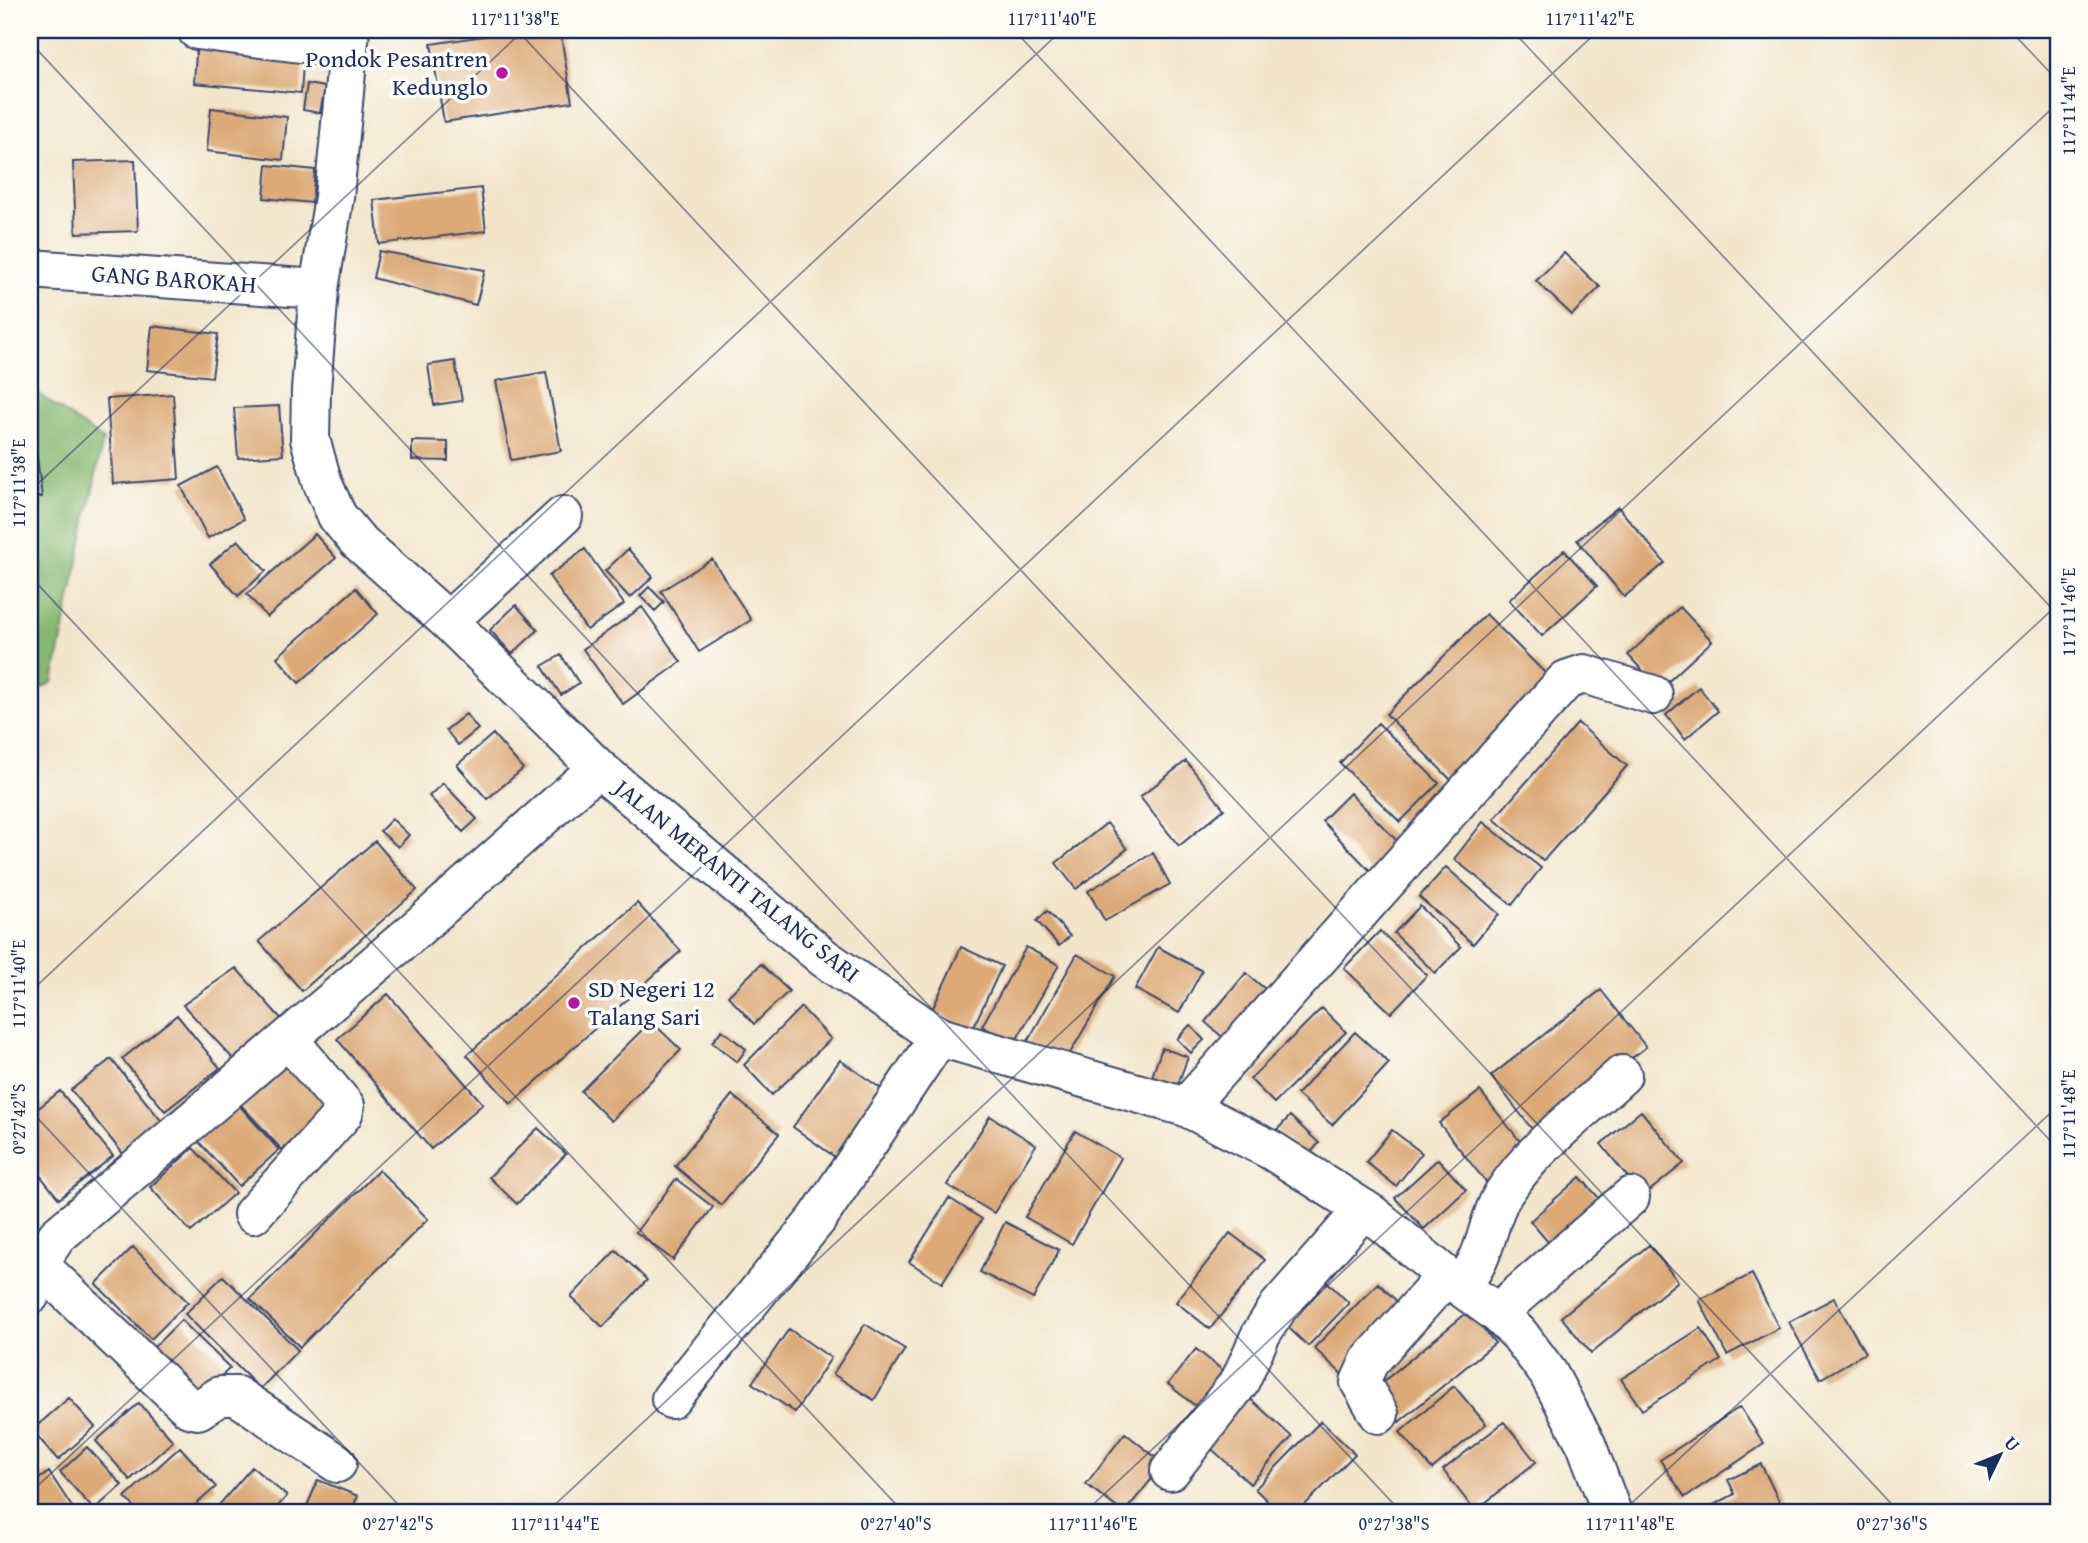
<svg xmlns="http://www.w3.org/2000/svg" width="2088" height="1543" font-family="'Gentium Book Plus',serif">
<rect width="100%" height="100%" fill="#fdfcf7"/>
<filter id="ink" filterUnits="userSpaceOnUse"><feTurbulence type="fractalNoise" baseFrequency=".0143" numOctaves="2"/><feDisplacementMap in="SourceGraphic" scale="14" xChannelSelector="R" yChannelSelector="G"/><feConvolveMatrix kernelMatrix="1 2 1 2 8 2 1 2 1" color-interpolation-filters="sRGB"/></filter>
<filter id="wash" filterUnits="userSpaceOnUse"><feTurbulence type="fractalNoise" baseFrequency=".00686" numOctaves="4" result="noise"/><feDisplacementMap in="SourceGraphic" scale="28" xChannelSelector="R" yChannelSelector="G"/><feGaussianBlur stdDeviation="1.57" result="paint"/><feColorMatrix in="noise" values="0 0 0 0 0 0 0 0 0 0 0 0 0 0 0 0 0 1.4 0 .05"/><feComposite in="paint" operator="in"/></filter>
<g filter="url(#wash)">
<rect width="100%" height="100%" fill="#f2e5cb"/>
<path fill="#86b770" stroke="#507367" stroke-width="2" d="M30,388L103,440L53,682L30,694Z"/>
<g id="blocks">
<path fill="#dca977" d="M523,30H560L572,102L444,122L431,44Z
M197,41L304,50L301,93L194,83Z
M307,84L325,87L320,113L303,110Z
M211,108L287,117L283,160L207,151Z
M135,160L138,231L76,233L73,162Z
M267,165L315,170L312,203L264,198Z
M481,188L486,231L379,244L374,200Z
M379,251L485,270L476,305L373,278Z
M1564,253L1600,287L1572,315L1536,281Z
M152,326L218,334L212,377L147,370Z
M455,361L462,401L434,405L428,365Z
M546,372L561,451L511,460L496,381Z
M173,394L179,479L113,484L107,399Z
M279,406L283,455L238,458L234,408Z
M30,441H35L42,497H30Z
M412,441L448,442V461L412,460Z
M217,467L244,519L208,538L181,486Z
M1618,507L1665,563L1624,597L1577,540Z
M315,534L336,558L267,617L247,594Z
M238,540L266,571L238,596L210,564Z
M585,549L624,604L587,630L549,576Z
M628,549L653,577L630,598L605,571Z
M1564,550L1597,586L1542,636L1509,600Z
M712,559L751,620L699,652L661,591Z
M649,587L664,602L655,611L640,596Z
M356,588L378,614L299,683L277,657Z
M516,605L538,630L512,654L490,630Z
M642,607L681,662L623,704L583,649Z
M1680,607L1712,641L1660,689L1628,655Z
M1486,614L1553,681L1452,781L1386,714Z
M561,655L579,683L561,695L542,666Z
M1699,687L1718,711L1685,739L1666,715Z
M466,714L478,729L458,745L446,730Z
M1378,723L1439,783L1400,822L1340,763Z
M1578,723L1627,766L1543,861L1494,819Z
M493,734L523,769L487,799L457,765Z
M1186,761L1224,809L1179,846L1140,797Z
M443,783L477,819L463,832L429,796Z
M1350,793L1408,852L1379,880L1322,821Z
M392,819L409,835L398,847L380,831Z
M1483,822L1541,868L1512,905L1454,859Z
M1107,823L1127,849L1076,889L1056,863Z
M375,841L417,890L302,991L259,941Z
M1153,853L1170,884L1105,921L1088,891Z
M1446,867L1499,914L1473,944L1419,897Z
M637,903L681,951L511,1104L467,1055Z
M1420,906L1461,947L1435,973L1394,933Z
M1047,911L1070,936L1059,946L1037,921Z
M1380,931L1427,975L1391,1013L1344,968Z
M961,947L1002,966L972,1030L932,1010Z
M1026,947L1059,965L1014,1044L982,1026Z
M1158,947L1202,971L1179,1013L1135,989Z
M1077,954L1115,976L1062,1067L1025,1046Z
M761,964L789,991L754,1024L728,996Z
M236,968L284,1022L236,1062L183,1005Z
M1246,973L1277,999L1236,1049L1205,1022Z
M1601,990L1646,1047L1535,1133L1491,1076Z
M388,994L483,1104L431,1149L337,1039Z
M801,1007L831,1039L772,1095L744,1065Z
M1322,1008L1346,1032L1274,1103L1250,1079Z
M177,1015L220,1068L165,1111L122,1059Z
M651,1021L681,1050L611,1121L581,1091Z
M1190,1025L1204,1040L1191,1053L1177,1039Z
M722,1030L746,1049L737,1062L712,1042Z
M1355,1032L1389,1063L1332,1125L1297,1094Z
M1162,1048L1188,1057L1173,1097L1148,1088Z
M293,1056L335,1102L282,1150L240,1104Z
M111,1059L164,1124L124,1155L71,1090Z
M840,1060L883,1090L835,1157L793,1127Z
M60,1091L113,1156L59,1199L30,1163V1115Z
M1480,1091L1527,1150L1486,1182L1439,1123Z
M732,1095L779,1134L721,1205L675,1166Z
M238,1104L279,1150L239,1186L198,1141Z
M1641,1111L1684,1163L1643,1196L1601,1144Z
M990,1116L1036,1145L994,1213L947,1185Z
M1290,1116L1319,1143L1306,1158L1276,1131Z
M538,1128L566,1154L517,1204L489,1177Z
M1392,1130L1422,1153L1396,1186L1366,1162Z
M1075,1131L1121,1158L1072,1244L1025,1217Z
M193,1148L235,1193L191,1232L150,1187Z
M1438,1159L1466,1190L1424,1229L1395,1198Z
M379,1170L428,1219L300,1347L250,1299Z
M1580,1177L1606,1206L1555,1250L1530,1221Z
M676,1179L713,1207L673,1260L636,1232Z
M949,1198L982,1219L942,1283L909,1262Z
M1005,1222L1059,1250L1033,1299L980,1272Z
M1230,1233L1265,1260L1210,1329L1176,1302Z
M1649,1245L1678,1281L1591,1353L1561,1317Z
M133,1247L188,1302L151,1339L96,1284Z
M616,1250L647,1280L603,1327L571,1297Z
M1318,1273L1349,1303L1308,1346L1276,1316Z
M1752,1274L1779,1328L1727,1355L1699,1300Z
M223,1276L298,1350L260,1389L185,1314Z
M1378,1283L1407,1311L1344,1376L1314,1348Z
M1834,1298L1865,1353L1820,1379L1789,1322Z
M1469,1311L1495,1343L1399,1422L1373,1390Z
M181,1320L230,1368L196,1401L148,1353Z
M865,1324L905,1349L874,1400L833,1374Z
M1701,1328L1721,1360L1642,1410L1621,1379Z
M789,1329L831,1358L795,1412L752,1383Z
M1196,1349L1232,1378L1204,1413L1168,1384Z
M1454,1386L1486,1424L1432,1469L1400,1432Z
M1243,1392L1292,1437L1250,1484L1201,1439Z
M69,1398L95,1427L58,1460L32,1430Z
M139,1403L173,1441L130,1480L96,1441Z
M1740,1407L1764,1444L1685,1497L1660,1460Z
M1321,1421L1355,1454L1297,1513H1280L1255,1489Z
M1504,1422L1536,1462L1475,1511L1443,1470Z
M1125,1433L1164,1464L1124,1513L1086,1484Z
M87,1447L122,1485L94,1510L60,1472Z
M180,1447L216,1487L186,1513H140L125,1497Z
M1761,1464L1785,1513H1698L1735,1494L1728,1480Z
M252,1467L287,1496L272,1513H212Z
M49,1472L76,1513H30V1485Z
M318,1480L358,1496L350,1513H304Z"/>
</g>
</g>
<g filter="url(#ink)">
<use href="#blocks" fill-opacity="0" stroke="#3b4a6e" stroke-width="2"/>
<g fill="none" stroke-linecap="round" stroke-linejoin="round">
<defs>
<path id="minor" d="M197,30L348,49
M350,30L334,197L319,289L311,390L310,439L323,484L337,516L357,540L448,621L598,768L824,958L939,1037L1186,1107L1271,1150L1373,1215L1446,1276L1497,1313L1519,1334L1548,1373L1586,1444L1612,1513
M30,269L319,289
M448,621L563,516
M1186,1107L1566,680L1584,674L1653,695
M253,1214L343,1114L345,1106L288,1039
M38,1264L189,1408L198,1410L220,1396H237L337,1463
M1460,1286C1489,1256 1485,1223 1503,1194C1533,1147 1582,1112 1622,1075
M30,1295L38,1264L57,1236L414,931L598,768
M1497,1313L1630,1197
M671,1399L817,1219L939,1037
M1379,1414L1360,1382L1369,1362L1446,1276
M1170,1471L1240,1381L1261,1334L1279,1306L1364,1209"/>
</defs>
<use href="#minor" stroke="#3b4a6e" stroke-width="42"/>
<use href="#minor" stroke="#fff" stroke-width="38"/>
</g>
</g>
<path fill="none" stroke="#1b2f5e" stroke-width="2" stroke-opacity="0.45" d="M517,30L1900,1513M1014,30L2058,1149M1512,30L2058,615M2010,30L2058,81M30,42L1402,1513M30,491L524,30M30,576L904,1513M30,992L1062,30M30,1110L406,1513M30,1493L1599,30M546,1513L2058,103M1084,1513L2058,604M1621,1513L2058,1106"/>
<g fill="#b5179e" stroke="#fdfcf7" stroke-width="2.5">
<circle cx="502" cy="73" r="7"/>
<circle cx="574" cy="1003" r="7"/>
</g>
<g text-anchor="middle" stroke-width="7" stroke-linejoin="round" paint-order="stroke">
<g font-size="24" fill="#1b2f5e" stroke="#fdfcf7" text-anchor="end">
<text x="488" y="67">Pondok Pesantren<tspan x="488" dy="28">Kedunglo</tspan></text>
<text x="588" y="997" text-anchor="start">SD Negeri 12<tspan x="588" dy="28">Talang Sari</tspan></text>
</g>
<g font-size="24" fill="#1b2f5e" stroke="#fdfcf7">
<text transform="translate(174 279) rotate(4)" y="8">GANG BAROKAH</text>
<text transform="translate(737 881) rotate(39)" y="8">JALAN MERANTI TALANG SARI</text>
</g>
</g>
<rect width="2088" height="1543" fill="none" stroke="#fdfcf7" stroke-width="77"/>
<g transform="translate(2000 1455) rotate(47)" stroke="#fdfcf7" stroke-width="5" paint-order="stroke">
<path d="M0-5L12 26L0 18L-12 26Z" fill="#1b2f5e"/>
<text y="-10" font-size="19" font-weight="bold" text-anchor="middle" fill="#1b2f5e">U</text>
</g>
<rect x="38" y="38" width="2012" height="1466" fill="none" stroke="#1b2f5e" stroke-width="2.5"/>
<g font-size="18" text-anchor="middle" fill="#1b2f5e">
<text x="515" y="25">117°11'38"E</text>
<text x="1052" y="25">117°11'40"E</text>
<text x="1590" y="25">117°11'42"E</text>
<text transform="translate(2069 111) rotate(-90)" y="6">117°11'44"E</text>
<text transform="translate(19 483) rotate(-90)" y="6">117°11'38"E</text>
<text transform="translate(2069 612) rotate(-90)" y="6">117°11'46"E</text>
<text transform="translate(19 984) rotate(-90)" y="6">117°11'40"E</text>
<text transform="translate(2069 1114) rotate(-90)" y="6">117°11'48"E</text>
<text transform="translate(19 1119) rotate(-90)" y="6">0°27'42"S</text>
<text x="398" y="1530">0°27'42"S</text>
<text x="555" y="1530">117°11'44"E</text>
<text x="896" y="1530">0°27'40"S</text>
<text x="1093" y="1530">117°11'46"E</text>
<text x="1394" y="1530">0°27'38"S</text>
<text x="1630" y="1530">117°11'48"E</text>
<text x="1892" y="1530">0°27'36"S</text>
</g>
</svg>
